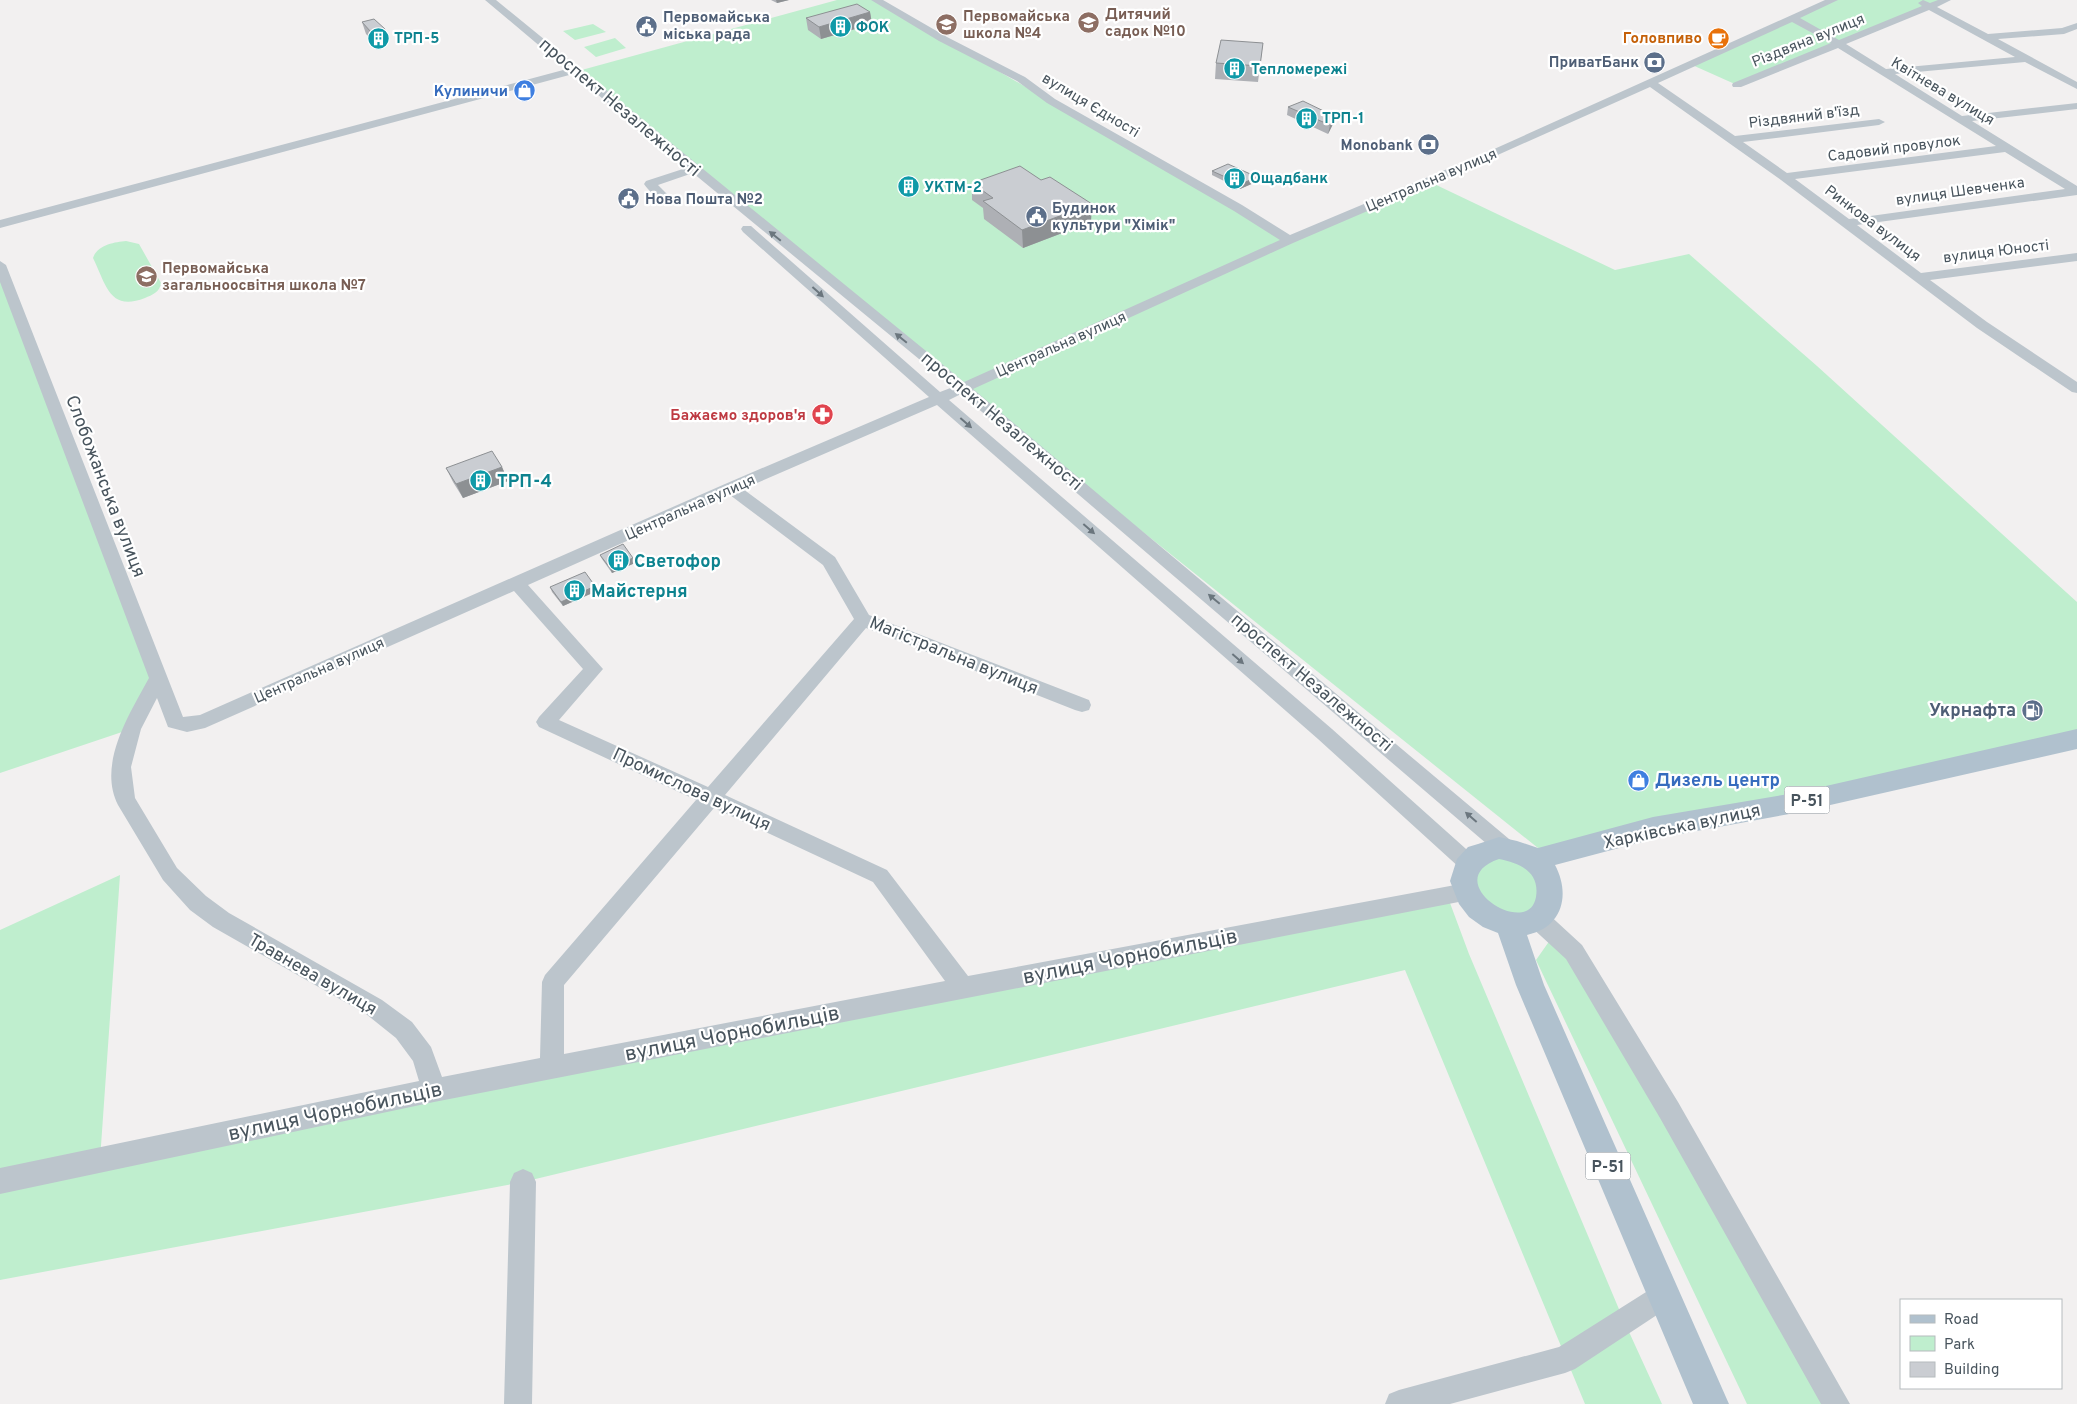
<svg xmlns="http://www.w3.org/2000/svg" width="2077" height="1404" font-family="Overpass,sans-serif">
<rect width="100%" height="100%" fill="#f2f0f0"/>
<path fill="#bfeece" d="M837,0H876L1289,240L1430,182L1615,270L1689,254L1817,366L2077,602V739L1548,856L963,388L578,71Z
M1833,0H1946L1737,85L1690,64Z
M593,24L606,32L575,40L563,31Z
M615,38L626,48L596,57L584,47Z
M126,241L139,244L161,283C160,292 152,295 145,298C109,312 106,284 93,258C97,245 115,242 126,241Z
M0,265L158,678L131,729L0,773Z
M1475,855L1537,861L1543,914L1495,921L1465,866Z
M120,875L100,1160L1447,895L1469,954L1624,1321L1662,1404H1585L1405,970L523,1182L0,1280V930Z
M1555,933L1836,1404H1747L1536,960Z"/>
<g fill="none" stroke-linecap="round" stroke-linejoin="round">
<path fill="#bcc5cc" fill-rule="evenodd" d="M485,0H496L964,382L1280,240L1234,211L1047,103L1017,81L939,41L871,0H883L947,37L1025,77L1055,99L1242,205L1290,235L1483,154L1825,0H1838L1800,18L1839,40L1922,6L1918,3L1923,0L1930,3L1938,0H1951L1937,7L1988,34L2062,28L2077,23V29L2064,34L1998,39L2077,82V89L2025,62L1895,74L1962,116L2077,103V109L1972,121L2077,186V195L1857,225L1921,273L2077,253V261L1930,280L1987,322L2077,382V393L2072,392L1977,328L1781,180L1650,87L1491,158L1293,243L973,389L1515,844L1518,850L1515,856L1508,859L1501,856L961,394L949,400L1332,729L1475,857L1478,863L1475,869L1468,872L1461,869L1318,739L937,405L743,489L835,557L869,615L1089,700L1091,705L1089,710L1082,712L1075,710L866,628L725,795L887,870L968,976L1466,883L1474,885L1477,892L1474,899L434,1102L0,1194V1168L419,1081L413,1061L396,1038L366,1014L213,927L190,910L163,880L118,805C97,764 130,713 149,678L0,282V261L6,265L183,717L200,715L725,484L929,397L743,232L741,229L743,226H751L940,392L953,387L693,173L658,185L668,195L662,199C655,197 648,190 644,184L646,181L686,168L573,74L0,228V220L567,69ZM1929,10L2015,57L1886,69L1846,44ZM1792,22L1831,43L1733,83L1732,85L1733,87H1741L1838,48L1996,146L1787,173L1743,142L1879,125L1885,122L1879,119L1735,136L1658,83ZM2005,152L2065,189L1849,219L1795,179ZM730,495L823,565L854,619L708,787L559,720L603,669L528,585ZM514,591L583,669L539,717L536,722L539,727L696,800L545,975L542,982L540,1058L442,1077L431,1047L412,1022L382,1000L229,913L206,896L177,868L135,798L131,767L141,729L157,698L168,727L187,732L205,728ZM714,808L873,882L945,981L564,1054V985Z
M1537,908L1545,911L1582,945L1678,1102L1850,1404H1821L1660,1118L1566,959L1529,925L1526,918L1529,911Z
M523,1169L532,1173L536,1182L532,1404H504L510,1182L514,1173Z
M1663,1283L1672,1287L1676,1296L1672,1305L1575,1369L1565,1373L1450,1404H1385L1389,1394L1399,1390L1559,1347L1654,1287Z"/>
<path fill="#b0c1ce" fill-rule="evenodd" d="M2077,729V749L1795,813L1653,839L1555,865C1571,895 1562,928 1527,935L1544,985L1729,1404H1693L1516,985L1498,933L1483,927L1469,917L1459,904L1450,881L1457,859L1468,847L1478,844L1499,837L1517,841L1538,848L1653,817L1795,793ZM1499,859C1520,863 1540,872 1536,897C1535,902 1533,907 1528,910C1504,924 1446,877 1499,859Z"/>
</g>
<path fill="#aeb0b5" d="M771,0H789L777,3Z
M870,12L872,24L821,39L808,30L806,18Z
M362,22L385,29L389,41L376,44L366,34Z
M1263,43L1258,82L1215,79L1216,63Z
M1288,107L1333,124L1328,134L1287,115Z
M1212,171L1256,182L1240,189L1212,175Z
M972,183L1091,222L1023,248L984,219L983,208L972,200Z
M502,467L508,481L463,498L453,482L446,468Z
M600,555L633,558L635,563L612,573L602,559Z
M595,586L597,591L563,606L552,592L550,587Z"/>
<path fill="#8d9093" d="M776,0H789L777,3Z
M870,12L872,24L821,39L819,27Z
M385,29L389,41L376,44L371,32Z
M1334,116L1333,124L1328,134L1330,125Z
M1257,177L1256,182L1240,189L1241,184Z
M1092,204L1091,222L1023,248L1022,230Z
M502,467L508,481L463,498L456,484Z
M633,558L635,563L612,573L610,568Z
M595,586L597,591L563,606L561,602Z"/>
<path fill="#cacdd2" stroke="#8d9093" d="M857,4L870,12L819,27L806,18Z
M374,19L385,29L371,32L362,22Z
M1221,40L1263,43L1260,66L1216,63Z
M1303,101L1334,116L1330,125L1288,107Z
M1228,164L1257,177L1241,184L1212,171Z
M1020,166L1041,180L1050,177L1092,204L1022,230L983,201L993,198L972,183Z
M492,451L502,467L456,484L446,468Z
M623,544L633,558L610,568L600,555Z
M585,572L595,586L561,602L550,587Z"/>
<defs><path id="oneway-solid" d="M-6-.8H1V-3.2L6.5 0L1 3.2V.8H-6Z" transform="scale(1.25)"/></defs>
<g fill="#6b767e">
<use href="#oneway-solid" transform="translate(775 236) rotate(-141)"/>
<use href="#oneway-solid" transform="translate(818 292) rotate(42)"/>
<use href="#oneway-solid" transform="translate(901 338) rotate(-141)"/>
<use href="#oneway-solid" transform="translate(966 423) rotate(41)"/>
<use href="#oneway-solid" transform="translate(1089 529) rotate(41)"/>
<use href="#oneway-solid" transform="translate(1214 599) rotate(-140)"/>
<use href="#oneway-solid" transform="translate(1238 659) rotate(41)"/>
<use href="#oneway-solid" transform="translate(1471 817) rotate(-139)"/>
</g>
<defs>
<symbol id="school-disc" viewBox="-11 -11 22 22"><circle r="9.5" fill="#8d6e63" stroke="#fff"/><path d="M0-5L7-2L0 1L-7-2ZM-4 1L0 2.5L4 1V4Q0 6-4 4Z" fill="#fff"/></symbol>
<symbol id="civic-disc" viewBox="-11 -11 22 22"><circle r="9.5" fill="#5c6f8a" stroke="#fff"/><path d="M-.6-6.5H3V-4.5H.6V-3L4-1V1h2V6H-6V1h2V-1L-.6-3ZM-1.2 2.5V6h2.4V2.5Z" fill="#fff"/></symbol>
<symbol id="building-disc" viewBox="-11 -11 22 22"><circle r="9.5" fill="#0f9aa8" stroke="#fff"/><path d="M-4-6H4V6H1V3H-1V6H-4ZM-2.5-4.3h1.7v1.8h-1.7ZM.8-4.3h1.7v1.8H.8ZM-2.5-1h1.7V.8h-1.7ZM.8-1h1.7V.8H.8Z" fill="#fff"/></symbol>
<symbol id="cafe-disc" viewBox="-11 -11 22 22"><circle r="9.5" fill="#e8710a" stroke="#fff"/><path d="M-5.5-4.5H6V0H3Q3 3.5 0 3.5H-2.5Q-5.5 3.5-5.5 0ZM3-3.2v2h1.7v-2ZM-6 4.5H4V6H-6Z" fill="#fff"/></symbol>
<symbol id="bank-disc" viewBox="-11 -11 22 22"><circle r="9.5" fill="#5c6f8a" stroke="#fff"/><path d="M-6-4H6V4H-6ZM0-2.3a2.3 2.3 0 1 0 0 4.6a2.3 2.3 0 1 0 0-4.6Z" fill="#fff"/></symbol>
<symbol id="shop-disc" viewBox="-11 -11 22 22"><circle r="9.5" fill="#3f7fe0" stroke="#fff"/><path d="M-5-2.5h2.3a2.7 3.5 0 0 1 5.4 0H5L5.5 6h-11ZM-1.5-2.5h3a1.5 2.3 0 0 0-3 0Z" fill="#fff"/></symbol>
<symbol id="pharmacy-disc" viewBox="-11 -11 22 22"><circle r="9.5" fill="#e0444e" stroke="#fff"/><path d="M-2-6h4v4h4v4h-4v4h-4v-4h-4v-4h4Z" fill="#fff"/></symbol>
<symbol id="fuel-disc" viewBox="-11 -11 22 22"><circle r="9.5" fill="#5c6f8a" stroke="#fff"/><path d="M-5.5-6h7V0h2V4h1.3V-2.5L3-4.5l.8-.8L6-3V5H2.5V1h-1V6h-7ZM-4.2-4.7v3.2H.2V-4.7Z" fill="#fff"/></symbol>
</defs>
<g fill-rule="evenodd">
<use href="#school-disc" x="1076" y="10" width="25" height="25"/>
<use href="#school-disc" x="934" y="12" width="25" height="25"/>
<use href="#civic-disc" x="634" y="14" width="25" height="25"/>
<use href="#building-disc" x="828" y="14" width="25" height="25"/>
<use href="#building-disc" x="366" y="26" width="25" height="25"/>
<use href="#cafe-disc" x="1706" y="26" width="25" height="25"/>
<use href="#bank-disc" x="1642" y="50" width="25" height="25"/>
<use href="#building-disc" x="1222" y="56" width="25" height="25"/>
<use href="#shop-disc" x="512" y="78" width="25" height="25"/>
<use href="#building-disc" x="1294" y="106" width="25" height="25"/>
<use href="#bank-disc" x="1416" y="132" width="25" height="25"/>
<use href="#building-disc" x="1222" y="166" width="25" height="25"/>
<use href="#building-disc" x="896" y="174" width="25" height="25"/>
<use href="#civic-disc" x="616" y="186" width="25" height="25"/>
<use href="#civic-disc" x="1024" y="204" width="25" height="25"/>
<use href="#school-disc" x="134" y="264" width="25" height="25"/>
<use href="#pharmacy-disc" x="810" y="402" width="25" height="25"/>
<use href="#building-disc" x="468" y="468" width="25" height="25"/>
<use href="#building-disc" x="606" y="548" width="25" height="25"/>
<use href="#building-disc" x="562" y="578" width="25" height="25"/>
<use href="#fuel-disc" x="2020" y="698" width="25" height="25"/>
<use href="#shop-disc" x="1626" y="768" width="25" height="25"/>
</g>
<g text-anchor="middle" stroke-width="4.5" stroke-linejoin="round" paint-order="stroke">
<g font-size="15" font-weight="bold" fill="#785e54" stroke="#fff" text-anchor="start">
<text x="1105" y="19">Дитячий<tspan x="1105" dy="17">садок №10</tspan></text>
<text x="963" y="21">Первомайська<tspan x="963" dy="17">школа №4</tspan></text>
<text x="162" y="273">Первомайська<tspan x="162" dy="17">загальноосвітня школа №7</tspan></text>
</g>
<g font-size="15" font-weight="bold" fill="#4e5e75" stroke="#fff" text-anchor="start">
<text x="663" y="22">Первомайська<tspan x="663" dy="17">мiська рада</tspan></text>
<text x="1639" y="67" text-anchor="end">ПриватБанк</text>
<text x="1413" y="150" text-anchor="end">Monobank</text>
<text x="645" y="204">Нова Пошта №2</text>
<text x="1052" y="213">Будинок<tspan x="1052" dy="17">культури "Хімік"</tspan></text>
</g>
<g font-size="15" font-weight="bold" fill="#0d838f" stroke="#fff" text-anchor="start">
<text x="856" y="32">ФОК</text>
<text x="394" y="43">ТРП-5</text>
<text x="1251" y="74">Тепломережі</text>
<text x="1322" y="123">ТРП-1</text>
<text x="1250" y="183">Ощадбанк</text>
<text x="924" y="192">УКТМ-2</text>
</g>
<g font-size="15" font-weight="bold" fill="#c56008" stroke="#fff" text-anchor="end">
<text x="1702" y="43">Головпиво</text>
</g>
<g font-size="15" fill="#48545d" stroke="#fff">
<text transform="translate(1808 40) rotate(-22)" y="5">Різдвяна вулиця</text>
<text transform="translate(1943 91) rotate(31)" y="5">Квітнева вулиця</text>
<text transform="translate(1091 105) rotate(31)" y="5">вулиця Єдності</text>
<text transform="translate(1804 116) rotate(-7)" y="5">Різдвяний в'їзд</text>
<text transform="translate(1894 148) rotate(-7)" y="5">Садовий провулок</text>
<text transform="translate(1431 180) rotate(-23)" y="5">Центральна вулиця</text>
<text transform="translate(1960 191) rotate(-8)" y="5">вулиця Шевченка</text>
<text transform="translate(1873 223) rotate(37)" y="5">Ринкова вулиця</text>
<text transform="translate(1996 251) rotate(-7)" y="5">вулиця Юності</text>
<text transform="translate(1061 344) rotate(-24)" y="5">Центральна вулиця</text>
<text transform="translate(690 507) rotate(-24)" y="5">Центральна вулиця</text>
<text transform="translate(319 670) rotate(-24)" y="5">Центральна вулиця</text>
</g>
<g font-size="15" font-weight="bold" fill="#366cbe" stroke="#fff" text-anchor="end">
<text x="508" y="96">Кулиничи</text>
</g>
<g font-size="15" font-weight="bold" fill="#be3a42" stroke="#fff" text-anchor="end">
<text x="806" y="420">Бажаємо здоров'я</text>
</g>
<g fill="#fff" stroke="#7f878e" stroke-width="1">
<rect x="1784.5" y="786.5" width="45" height="27" rx="4"/>
<rect x="1585.5" y="1152.5" width="45" height="27" rx="4"/>
</g>
<g font-size="16" font-weight="bold" fill="#48545d">
<text x="1807" y="806">Р-51</text>
<text x="1608" y="1172">Р-51</text>
</g>
<g font-size="18" fill="#48545d" stroke="#fff">
<text transform="translate(620 107) rotate(40)" y="6">проспект Незалежності</text>
<text transform="translate(1002 421) rotate(40)" y="6">проспект Незалежності</text>
<text transform="translate(106 486) rotate(69)" y="6">Слобожанська вулиця</text>
<text transform="translate(954 655) rotate(22)" y="6">Магістральна вулиця</text>
<text transform="translate(1312 682) rotate(40)" y="6">проспект Незалежності</text>
<text transform="translate(692 789) rotate(25)" y="6">Промислова вулиця</text>
<text transform="translate(1682 826) rotate(-12)" y="6">Харківська вулиця</text>
<text transform="translate(313 974) rotate(30)" y="6">Травнева вулиця</text>
</g>
<g font-size="18" font-weight="bold" fill="#0d838f" stroke="#fff" text-anchor="start">
<text x="497" y="487">ТРП-4</text>
<text x="634" y="567">Светофор</text>
<text x="591" y="597">Майстерня</text>
</g>
<g font-size="18" font-weight="bold" fill="#4e5e75" stroke="#fff" text-anchor="end">
<text x="2016" y="716">Укрнафта</text>
</g>
<g font-size="18" font-weight="bold" fill="#366cbe" stroke="#fff" text-anchor="start">
<text x="1655" y="786">Дизель центр</text>
</g>
<g font-size="21" fill="#48545d" stroke="#fff">
<text transform="translate(1130 956) rotate(-11)" y="7">вулиця Чорнобильців</text>
<text transform="translate(732 1033) rotate(-11)" y="7">вулиця Чорнобильців</text>
<text transform="translate(335 1111) rotate(-12)" y="7">вулиця Чорнобильців</text>
</g>
</g>
<rect x="1900" y="1299" width="162" height="90" fill="#ffffff" stroke="#b6bbbe"/>
<rect x="1910" y="1315" width="25" height="8" fill="#b0c1ce" stroke="#b6bbbe"/>
<text x="1944" y="1324" font-size="15" fill="#48545d">Road</text>
<rect x="1910" y="1336" width="25" height="15" fill="#bfeece" stroke="#b6bbbe"/>
<text x="1944" y="1349" font-size="15" fill="#48545d">Park</text>
<rect x="1910" y="1362" width="25" height="15" fill="#cacdd2" stroke="#b6bbbe"/>
<text x="1944" y="1374" font-size="15" fill="#48545d">Building</text>
</svg>
